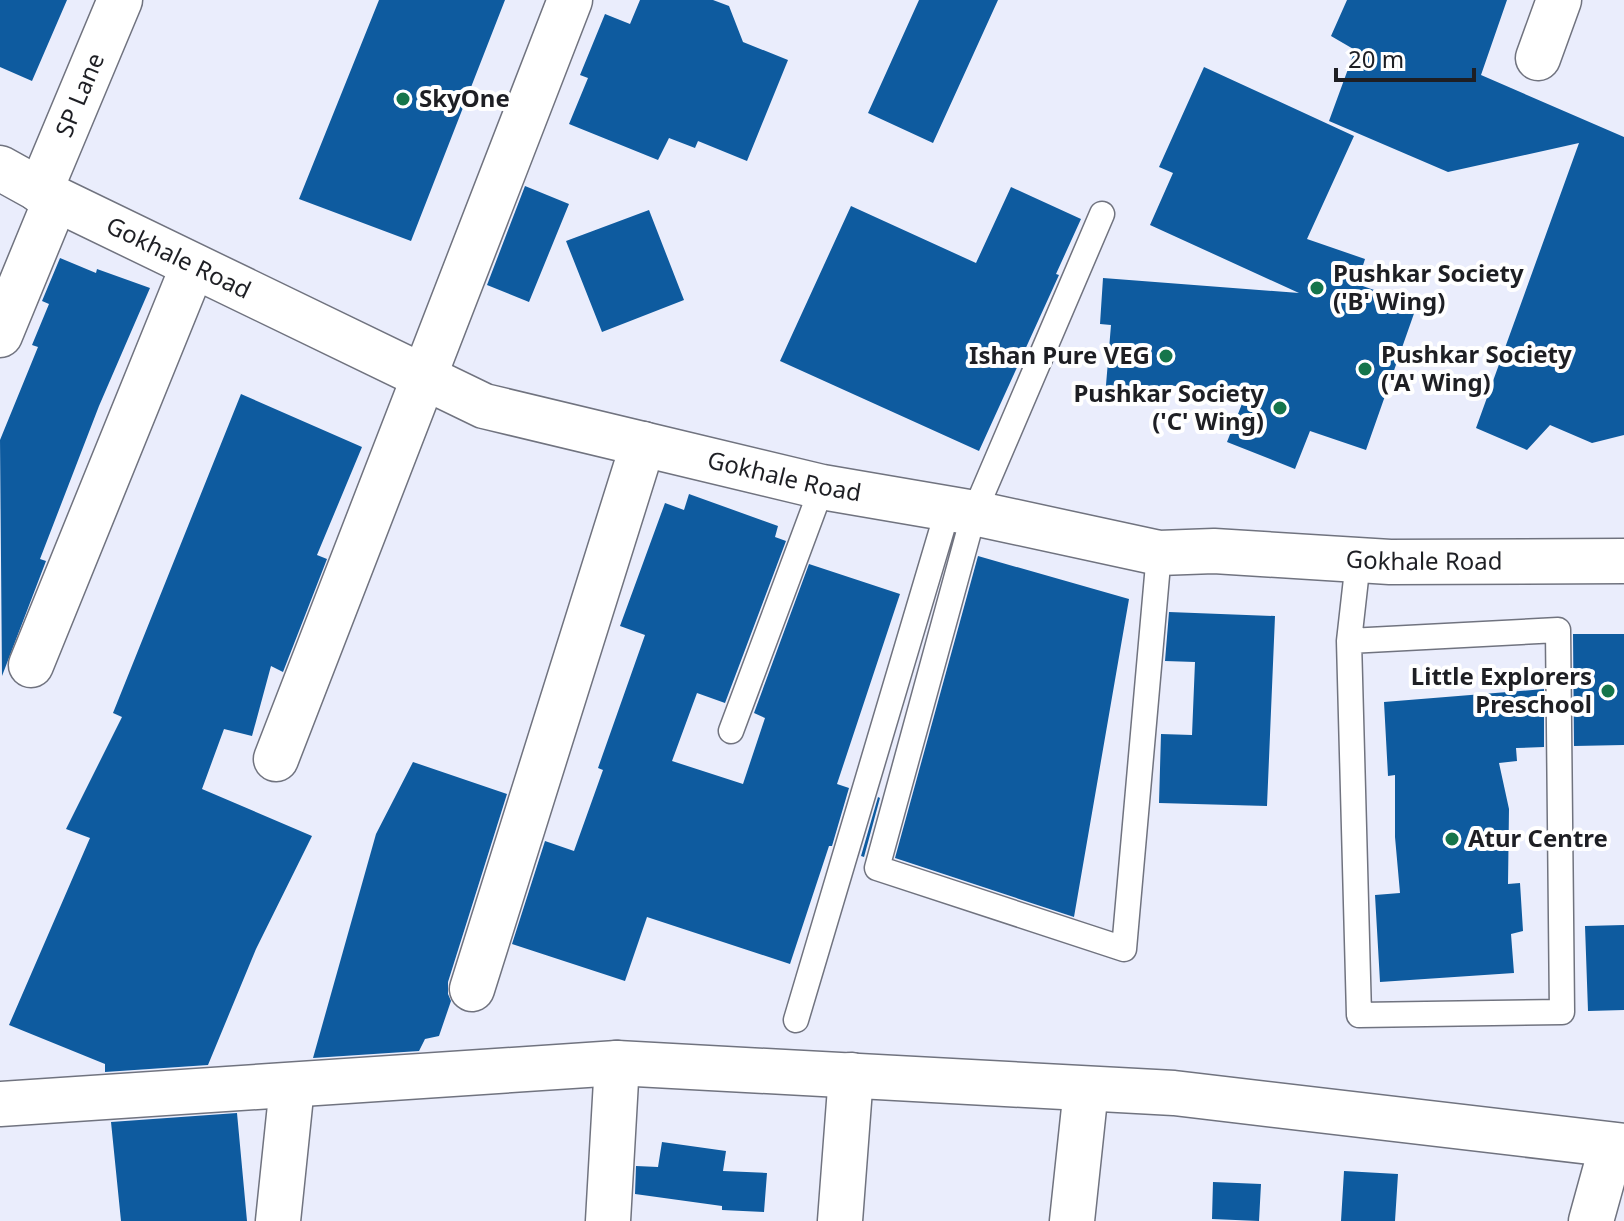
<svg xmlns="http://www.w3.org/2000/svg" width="1624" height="1221" font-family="'Noto Sans',sans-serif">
<rect width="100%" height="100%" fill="#eaedfc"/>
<path fill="#0e5b9f" d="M0,0H67L32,81L0,67Z
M379,0H505L411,241L299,199Z
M640,0H713L729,6L743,42L788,60L747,161L698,141L695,148L669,138L658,160L569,124L588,78L580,75L605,14L630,24Z
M919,0H998L933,143L868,113Z
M1347,0H1507L1481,75L1624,137V435L1592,443L1550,425L1527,450L1476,428L1579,143L1448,172L1329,121L1355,50L1331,36Z
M1204,67L1354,136L1307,239L1365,259L1357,284L1417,305L1366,450L1310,431L1295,469L1227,442L1247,391L1162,385L1161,400L1105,397L1111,325L1100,324L1103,278L1299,293L1150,225L1173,173L1159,167Z
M525,186L569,204L529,302L487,285Z
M1011,187L1081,219L1056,274L1059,275L979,451L780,361L851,206L976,263Z
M649,210L684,300L602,332L566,241Z
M60,258L96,273L97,269L150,288L99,406L40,559L46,561L2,676L0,440L38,347L32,345L49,304L42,301Z
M241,394L362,447L317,555L327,559L283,672L271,666L252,736L224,729L202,789L312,836L256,949L208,1065L105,1072V1064L9,1025L90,838L66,829L122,717L113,713Z
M689,494L778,526L775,537L786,541L725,703L697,693L672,761L743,784L765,718L754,713L809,564L900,594L837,784L849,788L832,846H829L790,964L647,917L625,981L512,944L545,841L574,851L603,770L598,768L645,635L620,626L665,503L684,510Z
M978,556L1129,599L1074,917L895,858Z
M1169,612L1275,616L1267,806L1159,803L1161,734L1192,735L1195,662L1165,661Z
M1573,634H1624V745L1574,746Z
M1544,689V747L1516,748L1517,761L1499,763L1509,809L1508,884L1520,883L1523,931L1511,934L1514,973L1380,982L1375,895L1400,893L1395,837V775L1388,776L1384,702Z
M413,762L507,794L448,982V994L451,1001L439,1036L425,1039L419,1051L313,1058L376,834Z
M878,797L880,798L864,857L861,856Z
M1624,925V1010L1588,1011L1585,926Z
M237,1113L247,1221H121L111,1122Z
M662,1142L726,1151L723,1171L767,1173L764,1212L722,1210V1206L635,1194L636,1166L658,1167Z
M1344,1171L1398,1174L1395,1221H1341Z
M1213,1182L1261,1184L1259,1221L1212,1219Z"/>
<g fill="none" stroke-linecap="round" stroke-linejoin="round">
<defs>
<path id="service" d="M1102,214L974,513L877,868L1124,949L1159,553
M1349,641L1558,630L1562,1012L1359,1015L1349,641L1358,561
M731,731L822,487
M796,1020L948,509"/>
<g id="minor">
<path d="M1538,58L1559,0"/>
<path id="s1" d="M40,191L120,0"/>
<path d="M0,335L56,199"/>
<path d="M31,665L193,266"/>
<path d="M276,759L570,0"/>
<path d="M472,989L643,444"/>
<path d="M0,1104L617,1063L1174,1093L1624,1146"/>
<path d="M278,1221L292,1086"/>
<path d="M608,1221L617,1063"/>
<path d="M840,1221L851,1075"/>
<path d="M1072,1221L1086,1089"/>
<path d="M1591,1221L1612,1145"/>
</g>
<g id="tertiary">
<path id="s2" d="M0,168L56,199L484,406L822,487L974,513L1159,553L1214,551L1390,562L1624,561"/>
</g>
</defs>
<use href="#service" stroke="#70737f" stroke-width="27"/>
<use href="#minor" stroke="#70737f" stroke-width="47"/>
<use href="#tertiary" stroke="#70737f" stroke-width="47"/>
<use href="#service" stroke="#fff" stroke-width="24"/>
<use href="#minor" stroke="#fff" stroke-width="44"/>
<use href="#tertiary" stroke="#fff" stroke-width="44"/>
</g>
<g fill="#15754b" stroke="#fff" stroke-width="3">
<circle cx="403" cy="99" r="8"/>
<circle cx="1317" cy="288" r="8"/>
<circle cx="1166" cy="356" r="8"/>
<circle cx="1365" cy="369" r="8"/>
<circle cx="1280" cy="408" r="8"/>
<circle cx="1608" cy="691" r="8"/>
<circle cx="1452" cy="839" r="8"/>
</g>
<g text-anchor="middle" stroke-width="8" stroke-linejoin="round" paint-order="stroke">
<g font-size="24" fill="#1e1f24" stroke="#fff">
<text dy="8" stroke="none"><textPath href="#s1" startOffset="104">SP Lane</textPath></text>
<text dy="8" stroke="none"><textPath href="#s2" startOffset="200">Gokhale Road</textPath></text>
<text dy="8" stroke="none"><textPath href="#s2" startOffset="848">Gokhale Road</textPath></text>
<text dy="8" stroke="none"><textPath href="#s2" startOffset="1496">Gokhale Road</textPath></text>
</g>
<g font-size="24" font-weight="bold" fill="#1e1f24" stroke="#fff" text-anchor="start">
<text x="419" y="107">SkyOne</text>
<text x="1333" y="282">Pushkar Society<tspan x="1333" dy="28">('B' Wing)</tspan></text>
<text x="1381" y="363">Pushkar Society<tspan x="1381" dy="28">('A' Wing)</tspan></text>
<text x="1150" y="364" text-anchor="end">Ishan Pure VEG</text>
<text x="1264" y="402" text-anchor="end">Pushkar Society<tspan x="1264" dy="28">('C' Wing)</tspan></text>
<text x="1592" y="685" text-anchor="end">Little Explorers<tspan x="1592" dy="28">Preschool</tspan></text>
<text x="1468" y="847">Atur Centre</text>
</g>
</g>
<path d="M1336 68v12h138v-12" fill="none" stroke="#1e1f24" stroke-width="4"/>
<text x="1348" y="68" font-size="24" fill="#1e1f24" stroke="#ffffff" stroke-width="6" paint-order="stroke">20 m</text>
</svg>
